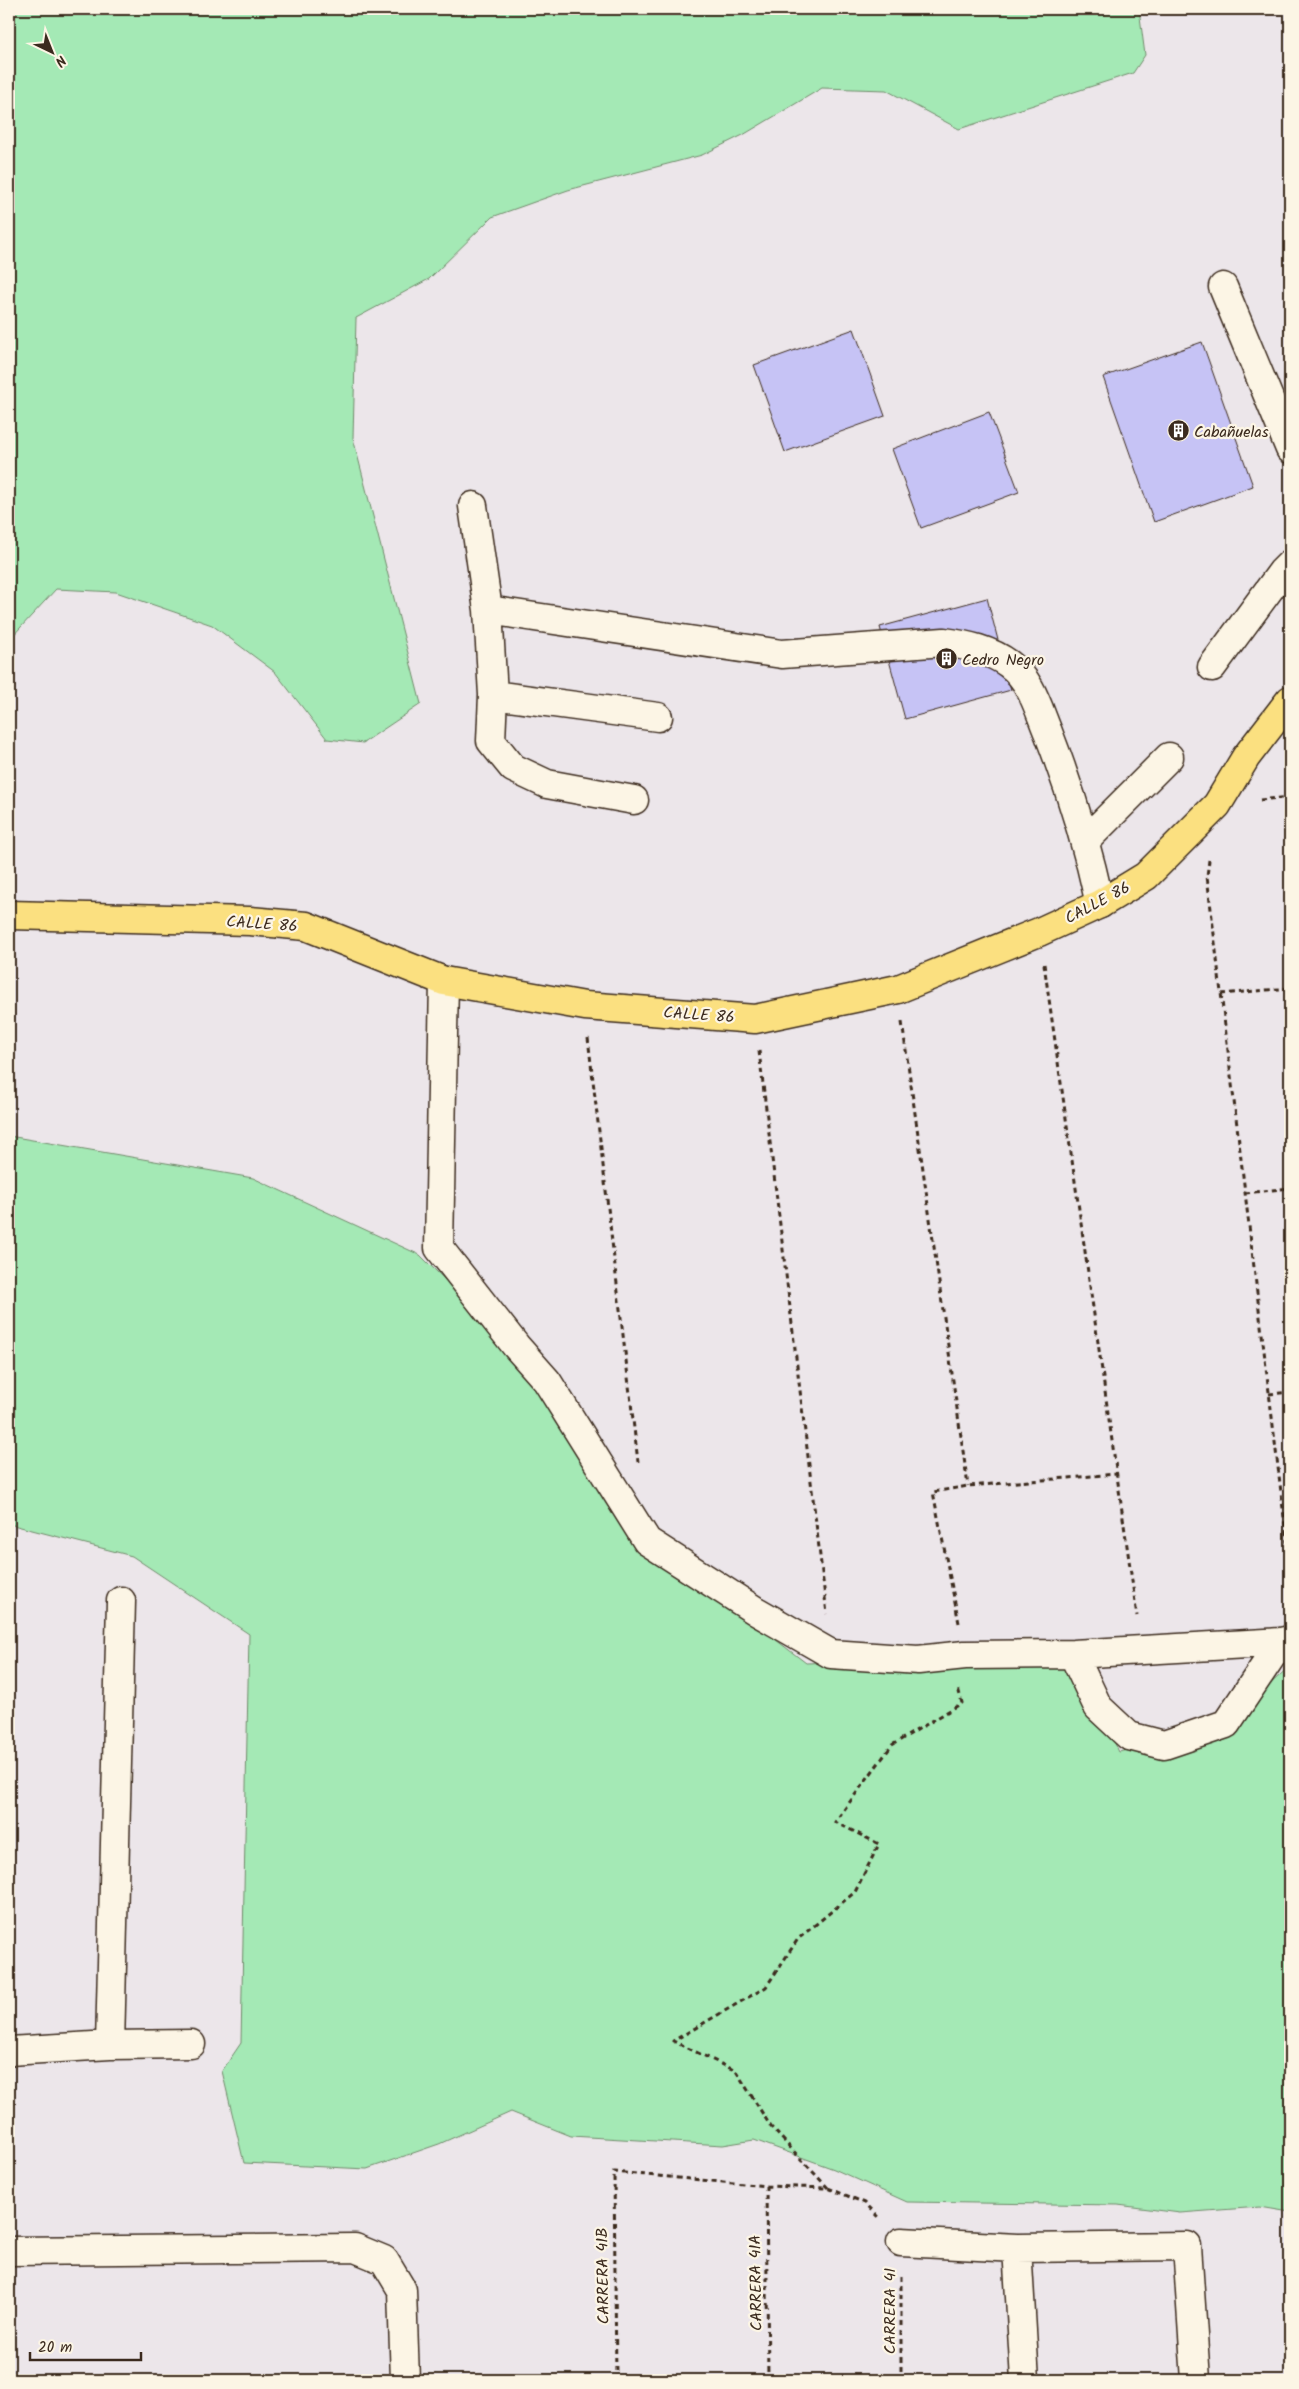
<svg xmlns="http://www.w3.org/2000/svg" width="1299" height="2389" font-family="Kalam,sans-serif">
<rect width="100%" height="100%" fill="#ece6ea"/>
<filter id="ink" filterUnits="userSpaceOnUse"><feTurbulence type="fractalNoise" baseFrequency=".02" numOctaves="2"/><feDisplacementMap in="SourceGraphic" scale="10" xChannelSelector="R" yChannelSelector="G"/><feConvolveMatrix kernelMatrix="1 2 1 2 8 2 1 2 1" color-interpolation-filters="sRGB"/></filter>
<g filter="url(#ink)">
<path fill="#a4e9b5" stroke="#708a6a" d="M9,9H1139L1145,55L1133,73L959,129L886,90L822,88L743,135L702,155L568,190L492,217L429,279L356,318L353,438L421,704L363,743L327,739L275,672L212,625L116,592L56,589L9,640Z
M9,1136L253,1178L420,1255L547,1381L647,1541L806,1663L1073,1654L1119,1752L1226,1724L1290,1666V2212L1260,2207L1180,2213L1118,2205L907,2202L834,2169L754,2140L723,2145L571,2136L511,2112L439,2144L367,2169L244,2163L222,2071L241,2043L249,1634L132,1556L9,1524Z"/>
<path fill="#c6c3f5" stroke="#3b2a1e" d="M854,329L885,416L785,452L754,365Z
M1202,342L1253,486L1154,522L1103,377Z
M989,412L1019,492L921,528L892,449Z
M987,598L1011,690L905,719L880,627Z"/>
<g fill="none" stroke-linecap="round" stroke-linejoin="round">
<defs>
<path id="minor" d="M1223,287L1290,449
M473,506L488,610L782,654L944,642C967,645 990,650 1009,664C1031,680 1038,708 1048,732C1070,789 1087,844 1100,904
M488,610L493,695L658,717
M1212,667L1282,572L1290,564
M493,695L491,741L513,768L547,784L634,800
M1086,840L1169,757
M444,981L439,1248L516,1346L547,1381L647,1541L756,1611L831,1654L918,1660L965,1655L1073,1654L1281,1642L1290,1640
M1073,1654L1098,1707L1129,1736L1164,1745L1226,1724L1281,1642
M110,2045L121,1601
M9,2051L110,2045L191,2044
M901,2242L1017,2248L1187,2246L1196,2380
M1017,2248L1025,2380
M9,2251L355,2248L384,2260L402,2290L405,2380"/>
<path id="major" d="M9,915L250,921L306,926L444,981L585,1006L755,1019L898,989L1039,932L1100,904L1146,876L1217,805L1246,757L1290,700"/>
</defs>
<use href="#minor" stroke="#3b2a1e" stroke-width="31"/>
<use href="#major" stroke="#3b2a1e" stroke-width="31"/>
<path stroke="#3b2a1e" stroke-width="3" stroke-dasharray="5 4" stroke-linecap="butt" d="M1260,800L1290,797
M1209,860L1207,876L1290,1567
M1044,964L1137,1616
M1221,994L1290,988
M902,1022L968,1486
M588,1038L638,1462
M759,1051L827,1614
M1245,1193L1290,1188
M1269,1394L1290,1392
M959,1623L933,1492L968,1486L1117,1474
M766,2186L768,2380
M828,2188L771,2127L736,2071L673,2041L766,1987L798,1939L855,1892L879,1844L835,1822L892,1745L962,1703L958,1688
M616,2380L614,2172L766,2186L828,2188L865,2203L880,2218
M901,2380V2276"/>
<use href="#minor" stroke="#fcf5e5" stroke-width="28"/>
<use href="#major" stroke="#fbe080" stroke-width="28"/>
</g>
</g>
<defs>
<symbol id="building-disc" viewBox="-11 -11 22 22"><circle r="9.5" fill="#3b2a1e" stroke="#fcf5e5"/><path d="M-4-6H4V6H1V3H-1V6H-4ZM-2.5-4.3h1.7v1.8h-1.7ZM.8-4.3h1.7v1.8H.8ZM-2.5-1h1.7V.8h-1.7ZM.8-1h1.7V.8H.8Z" fill="#fff"/></symbol>
</defs>
<g fill-rule="evenodd">
<use href="#building-disc" x="1166" y="418" width="25" height="25"/>
<use href="#building-disc" x="934" y="646" width="25" height="25"/>
</g>
<g text-anchor="middle" stroke-width="4.5" stroke-linejoin="round" paint-order="stroke">
<g font-size="16" fill="#3b2a1e" stroke="#fcf5e5" text-anchor="start">
<text x="1194" y="437">Cabañuelas</text>
<text x="962" y="665">Cedro Negro</text>
</g>
<g font-size="16" fill="#3b2a1e" stroke="#fcf5e5">
<text transform="translate(1097 902) rotate(-28)" y="6">CALLE 86</text>
<text transform="translate(262 923) rotate(4)" y="6">CALLE 86</text>
<text transform="translate(699 1014) rotate(4)" y="6">CALLE 86</text>
<text transform="translate(602 2276) rotate(-91)" y="6">CARRERA 41B</text>
<text transform="translate(755 2283) rotate(-91)" y="6">CARRERA 41A</text>
<text transform="translate(889 2311) rotate(-90)" y="6">CARRERA 41</text>
</g>
</g>
<rect width="1299" height="2389" fill="none" stroke="#fcf5e5" stroke-width="30"/>
<rect x="15" y="15" width="1269" height="2359" fill="none" stroke="#3b2a1e" stroke-width="2" filter="url(#ink)"/>
<g transform="translate(52 52) rotate(137)" stroke="#fcf5e5" stroke-width="4" paint-order="stroke">
<path d="M0-4L9 19L0 12L-9 19Z" fill="#3b2a1e"/>
<text y="-8" font-size="14" font-weight="bold" text-anchor="middle" fill="#3b2a1e">N</text>
</g>
<path d="M30 2352v8h111v-8" fill="none" stroke="#3b2a1e" stroke-width="2.5"/>
<text x="38" y="2352" font-size="15" fill="#3b2a1e" stroke="#fcf5e5" stroke-width="4" paint-order="stroke">20 m</text>
</svg>
